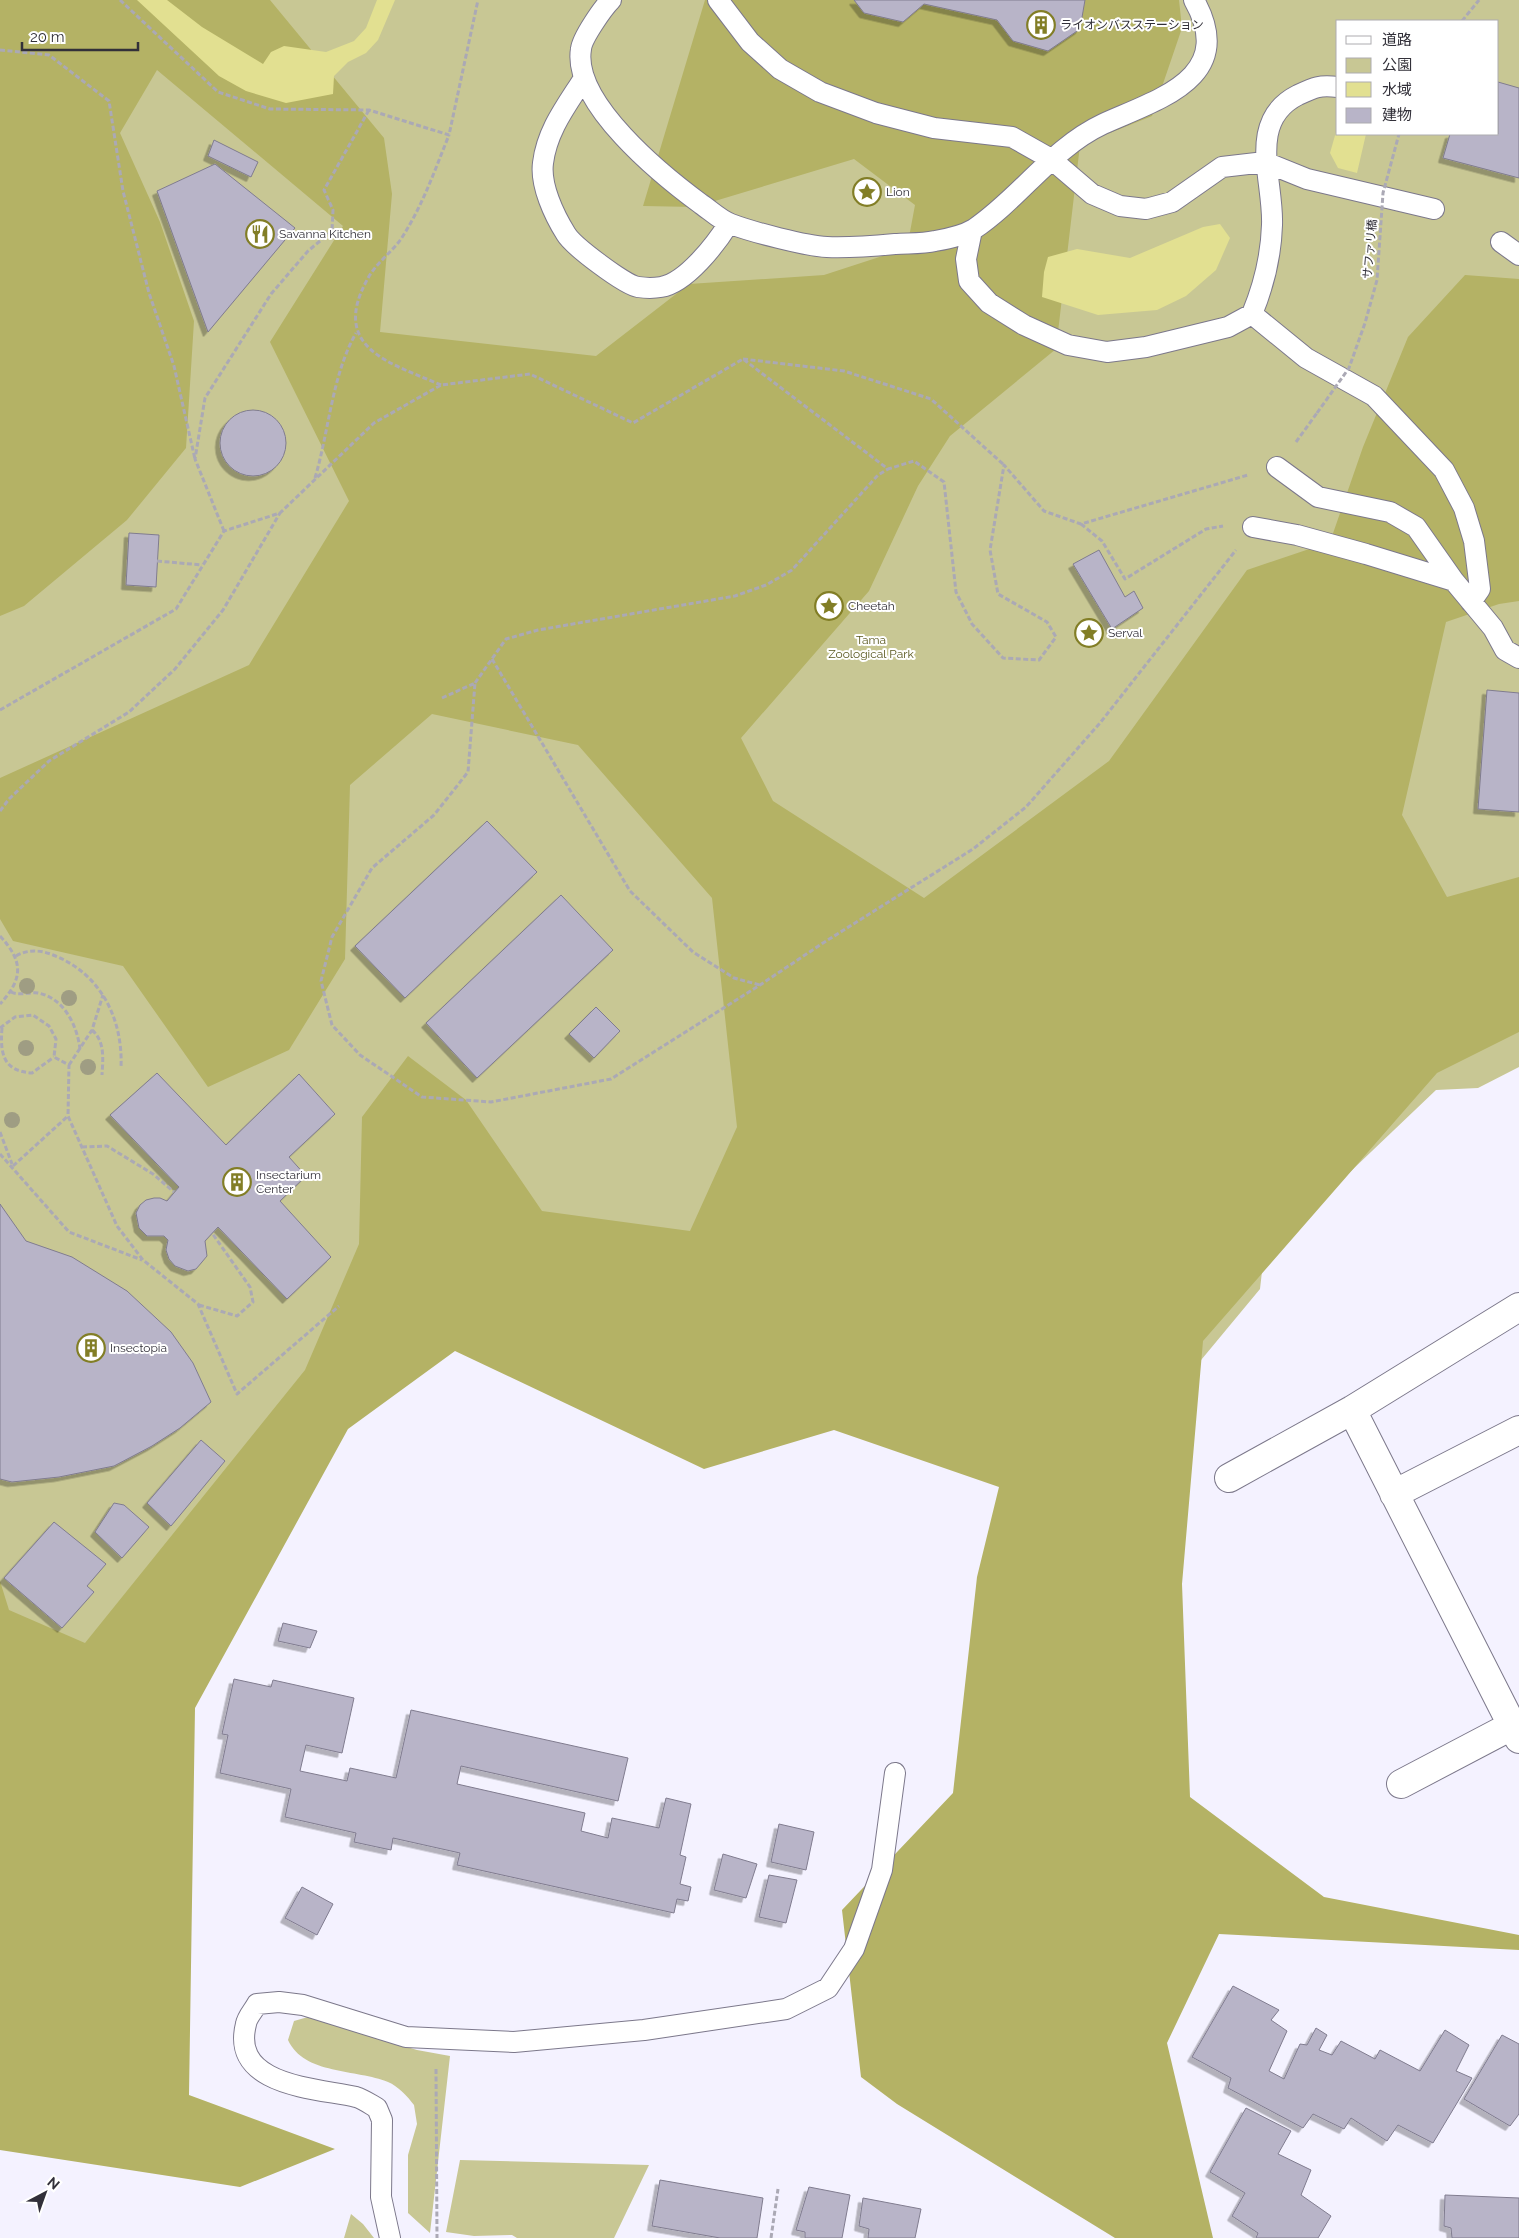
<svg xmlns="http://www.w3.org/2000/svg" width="1519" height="2238" font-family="Raleway,'Noto Sans JP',sans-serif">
<defs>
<filter id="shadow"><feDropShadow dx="-4.5" dy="4.5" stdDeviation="0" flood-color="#0004"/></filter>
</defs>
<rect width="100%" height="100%" fill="#f4f2ff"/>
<path fill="#c8c794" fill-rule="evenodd" d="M0,0H1519V1067L1478,1088L1436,1090L1264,1254L1260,1289L1104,1477L442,1190L0,1925ZM1338,21H1498V134H1338Z
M308,2017L417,2050L450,2056L430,2233L408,2213V2155L417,2124L414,2105C408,2097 398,2086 388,2082C357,2069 304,2075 288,2040L294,2021Z
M460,2160L649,2165L614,2238H517L512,2235L474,2236L446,2232Z
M351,2214L363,2224L374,2238H344Z"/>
<path fill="#b4b265" d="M0,0H270L384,138L392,194L380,332L596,356L689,284L824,275L907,248L915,205L854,159L695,207L643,206L705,0H1179L1182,28L1152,116L1080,145L1056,349L950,436L918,486L869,591L741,738L773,801L924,898L1109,761L1247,570L1330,542L1363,447L1408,337L1465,275L1519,279V601L1499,604L1446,622L1402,815L1447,897L1519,877V1032L1437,1073L1203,1341L1182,1584L1190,1797L1324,1897L1519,1935V1950L1219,1934L1167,2043L1213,2238H1115L897,2104L861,2077L842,1910L953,1793L977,1577L999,1487L834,1430L704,1469L455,1351L348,1429L195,1708L189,2095L335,2149L240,2187L0,2150V1581L9,1610L85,1643L305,1370L359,1244L362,1117L408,1056L466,1100L542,1211L690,1231L737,1127L712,898L578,745L432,714L350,785L345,959L289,1050L208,1087L123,966L13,941L0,919V778L249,665L349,501L270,342L343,226L157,70L120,133L160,222L194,321L186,448L127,520L24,606L0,616Z"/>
<path fill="#e2e091" d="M137,0H167L202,27L263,64L271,52L284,46L326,52L354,41L366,28L377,0H395L378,40L366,53L348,62L334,76L333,94L286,103L246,91L219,76Z
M1338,125V134H1366L1357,173L1338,168L1330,153Z
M1220,224L1230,238L1216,270L1186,296L1157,310L1098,315L1042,297L1044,272L1048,257L1077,249L1130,258L1203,227Z"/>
<path fill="#b8b4c8" stroke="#807c8f" filter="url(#shadow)" d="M854,0H1085L1080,29L1048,51L1013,41L997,20L924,4L903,22L864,13Z
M1498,82L1519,88V178L1443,158L1450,134H1498Z
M214,140L258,162L251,177L208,156Z
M215,164L295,228L208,332L157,191Z
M220 443a33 33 0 1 1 66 0a33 33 0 1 1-66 0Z
M129,533L159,535L156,587L126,585Z
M1099,550L1125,597L1134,591L1143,608L1112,629L1073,564Z
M1487,690L1519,693V812L1478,809Z
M487,821L537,872L405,998L355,946Z
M561,895L613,950L477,1078L426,1023Z
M596,1007L620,1031L594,1058L569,1034Z
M157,1073L226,1145L299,1074L335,1114L289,1157L306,1176L280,1201L331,1257L287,1299L218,1227L205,1241L207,1256L202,1262L196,1269L188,1271L175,1266L169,1259L166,1250L168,1240L164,1236H147L139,1228L136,1213L140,1205L146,1200L154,1198H160L167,1201L179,1187L110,1115Z
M0,1204L26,1241L72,1257L127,1291L171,1332L193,1363L211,1402L180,1428L152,1446L114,1466L59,1477L12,1482L0,1479Z
M201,1440L225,1461L171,1526L147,1503Z
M114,1503L124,1505L149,1527L122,1558L95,1532Z
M54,1522L106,1564L87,1586L94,1592L62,1628L4,1578Z
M283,1623L317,1631L310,1648L278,1641Z
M234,1679L271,1687L273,1680L354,1698L342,1753L306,1745L300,1771L347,1781L350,1768L396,1778L411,1710L628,1758L618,1801L461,1766L457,1784L585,1813L581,1831L608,1838L612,1818L659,1828L666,1798L691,1804L680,1855L686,1857L680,1884L691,1887L688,1901L677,1899L674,1913L457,1865L460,1853L393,1838L391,1850L354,1842L356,1833L285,1817L291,1789L220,1773L228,1735L222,1734Z
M779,1824L814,1832L806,1870L771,1862Z
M723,1854L757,1864L746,1898L714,1890Z
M769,1875L797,1880L786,1923L759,1917Z
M302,1887L333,1904L317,1935L285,1918Z
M1233,1986L1279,2010L1271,2020L1287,2031L1269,2071L1284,2079L1300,2044L1307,2045L1316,2028L1327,2035L1319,2050L1332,2055L1341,2041L1375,2059L1380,2050L1420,2071L1445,2030L1469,2045L1456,2071L1472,2078L1433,2143L1398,2125L1387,2141L1351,2118L1344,2129L1313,2114L1303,2128L1228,2088L1231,2078L1192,2057Z
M1502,2035L1519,2044V2114L1510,2126L1464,2099Z
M1246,2108L1291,2131L1278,2154L1311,2170L1301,2195L1331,2216L1318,2238H1256L1258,2233L1232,2216L1245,2193L1210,2172Z
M660,2180L763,2198L757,2238H720L652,2226Z
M809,2187L850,2195L842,2238H805V2232L796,2230Z
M1445,2195L1519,2198V2238H1452L1451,2228L1444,2226Z
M863,2198L921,2209L915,2238H868L869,2229L859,2226Z"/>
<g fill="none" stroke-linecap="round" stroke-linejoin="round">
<defs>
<path id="service" d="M611,0C603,8 582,38 581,49C572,103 663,176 701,204C710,210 720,220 731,224C752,232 806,246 827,247C850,248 873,246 895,244C908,243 922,244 935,241C947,239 964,235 974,229C1020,198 1052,148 1103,124C1158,99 1238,78 1194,0
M718,0L750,42L780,69L820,92L876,113L934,128L1012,137L1051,159L1092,194L1120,206L1146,209L1172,202L1222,167L1265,162L1307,179L1434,209
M584,78C567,105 547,130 543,163C540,185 554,215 566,234C573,246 625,285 638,287C645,288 655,288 661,287C686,283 716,244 729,223
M1338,87C1319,85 1315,87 1298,95C1246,121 1274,181 1272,225C1271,257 1264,285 1252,314L1306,358L1374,396L1444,470L1464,508L1474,541L1480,589L1471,602
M972,230L966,259L969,281L989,303L1024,325L1068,345L1107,352L1146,347L1228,327L1252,314
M1501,242L1519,255
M1277,467L1318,497L1390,512L1416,527L1454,581
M1253,527L1297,535L1366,554L1454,581L1493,628L1505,650L1519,658
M390,2238L381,2197L382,2120L377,2108C370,2104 363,2099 356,2097C318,2088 230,2087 246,2024C247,2017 254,2010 257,2004L279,2002L303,2005L406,2037L514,2042L644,2030L786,2009L828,1988L854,1949L882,1870L895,1773"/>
<path id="minor" d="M1352,1410L1519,1739
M1229,1478L1352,1410L1519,1307
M1394,1494L1519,1430
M1401,1784L1519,1722"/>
</defs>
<use href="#service" stroke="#7c788b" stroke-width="22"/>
<use href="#minor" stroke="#7c788b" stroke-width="30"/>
<path stroke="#aba9b5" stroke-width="3" stroke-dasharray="5 2.5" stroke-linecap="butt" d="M120,0L218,92L270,109L369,110L449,135L478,0
M1462,21L1479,0
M0,50L49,55L109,101L123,191L149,293L174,366L195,459
M743,359L844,371L931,399L1004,465
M441,385C390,363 330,348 367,280C375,264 391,253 401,239C423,205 434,172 449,135
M1296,442L1317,413
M315,478C329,431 332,375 356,333
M1081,524L1102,541L1125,579L1206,529L1223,526
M224,531L195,459L205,398L271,294L308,251L332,231L333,210L324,190L369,110
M157,561L202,565
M492,659L630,891L693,952L734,978L760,985
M475,683L506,639L538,630L735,596L766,585L792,570L878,475L888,469
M442,698L475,683L468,772L434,815L372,868L332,937L321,981L332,1025L360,1055L422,1097L491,1102L611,1079L760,985L823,943L973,849L1026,807L1100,723L1236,550
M0,710L176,609L224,531L280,513L374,423L441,385L530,374L633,423L743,359L888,469L914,461L944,482L956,592L972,624L1003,658L1039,660L1056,637L1047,622L998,594L990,550L1004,465L1044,511L1081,524L1248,475
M0,811L9,799L49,761L129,712L175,669L223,610L280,513
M0,936C23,961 24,978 0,1004
M16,956C28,949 41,950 53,955C100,973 123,1018 121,1067
M11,992C18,996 29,992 38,993C64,998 77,1025 80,1049
M0,1028L15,1017L33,1015L49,1026L56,1039L54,1057L69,1065L68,1116L117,1226L143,1260L198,1304L237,1394L339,1306
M2,1028C0,1054 3,1071 32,1073L54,1057
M92,1030C105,1041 103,1059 102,1075
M69,1065L92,1030L103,995
M0,1132L12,1164
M82,1147L107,1146L153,1174L174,1192
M0,1154L69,1232L142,1260
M13,1166L68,1116
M199,1305L237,1316L253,1302L250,1287L212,1233
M436,2069L437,2238
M771,2238L778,2189"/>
<use href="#service" stroke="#fff" stroke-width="20"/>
<use href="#minor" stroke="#fff" stroke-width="28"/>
<path stroke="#aba9b5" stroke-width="3" stroke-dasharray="5 2.5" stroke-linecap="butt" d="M1317,413L1349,368L1365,323L1377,280L1383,193L1399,134"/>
</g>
<g fill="#9f9d83">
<circle cx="27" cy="986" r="8"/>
<circle cx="69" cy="998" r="8"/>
<circle cx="26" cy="1048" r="8"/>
<circle cx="88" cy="1067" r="8"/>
<circle cx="12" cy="1120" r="8"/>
</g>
<defs>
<symbol id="building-ring" viewBox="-11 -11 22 22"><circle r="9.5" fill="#fff" stroke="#827e26" stroke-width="1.5"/><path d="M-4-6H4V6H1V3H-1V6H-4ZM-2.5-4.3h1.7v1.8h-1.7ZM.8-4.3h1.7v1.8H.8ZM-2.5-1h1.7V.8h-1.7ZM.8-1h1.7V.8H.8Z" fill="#827e26"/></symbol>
<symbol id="sight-ring" viewBox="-11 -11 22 22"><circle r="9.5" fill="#fff" stroke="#827e26" stroke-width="1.5"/><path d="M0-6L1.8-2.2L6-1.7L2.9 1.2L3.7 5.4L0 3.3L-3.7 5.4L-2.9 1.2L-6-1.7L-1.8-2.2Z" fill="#827e26"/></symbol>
<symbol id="restaurant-ring" viewBox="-11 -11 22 22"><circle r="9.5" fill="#fff" stroke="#827e26" stroke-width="1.5"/><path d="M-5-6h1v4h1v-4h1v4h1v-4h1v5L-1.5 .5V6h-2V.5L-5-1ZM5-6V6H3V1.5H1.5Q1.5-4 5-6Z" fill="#827e26"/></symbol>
</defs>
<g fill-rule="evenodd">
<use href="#building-ring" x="1025" y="9" width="32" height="32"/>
<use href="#sight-ring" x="851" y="176" width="32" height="32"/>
<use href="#restaurant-ring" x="244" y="218" width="32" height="32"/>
<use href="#sight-ring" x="813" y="590" width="32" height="32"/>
<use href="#sight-ring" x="1073" y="617" width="32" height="32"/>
<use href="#building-ring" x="221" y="1166" width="32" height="32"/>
<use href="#building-ring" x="75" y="1332" width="32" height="32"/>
</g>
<g text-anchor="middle" stroke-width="4" stroke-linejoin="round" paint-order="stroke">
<g font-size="12" fill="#323039" stroke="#fff" text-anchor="start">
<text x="1060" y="29">ライオンバスステーション</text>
<text x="886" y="196">Lion</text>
<text x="279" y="238">Savanna Kitchen</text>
<text x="848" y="610">Cheetah</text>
<text x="1108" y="637">Serval</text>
<text x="256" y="1179">Insectarium<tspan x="256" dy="14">Center</tspan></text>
<text x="110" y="1352">Insectopia</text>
</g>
<g font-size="12" fill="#323039" stroke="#fff">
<text transform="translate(1370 249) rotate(-85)" y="4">サファリ橋</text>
</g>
<g font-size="12" fill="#59571e" stroke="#fff">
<text x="871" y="644">Tama<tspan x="871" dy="14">Zoological Park</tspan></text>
</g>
</g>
<rect x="1336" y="20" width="162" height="115" fill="#ffffff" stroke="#adacb0"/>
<rect x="1346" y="36" width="25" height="8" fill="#ffffff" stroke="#adacb0"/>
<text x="1382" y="45" font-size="15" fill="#323039">道路</text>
<rect x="1346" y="58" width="25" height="15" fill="#c8c794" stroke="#adacb0"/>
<text x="1382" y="70" font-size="15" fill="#323039">公園</text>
<rect x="1346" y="82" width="25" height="15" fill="#e2e091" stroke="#adacb0"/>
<text x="1382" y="95" font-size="15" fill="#323039">水域</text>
<rect x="1346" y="108" width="25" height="15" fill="#b8b4c8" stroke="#adacb0"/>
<text x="1382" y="120" font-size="15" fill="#323039">建物</text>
<g transform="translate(45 2193) rotate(41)" stroke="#ffffff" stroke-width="4" paint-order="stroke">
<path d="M0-4L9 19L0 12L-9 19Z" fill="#323039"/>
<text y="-8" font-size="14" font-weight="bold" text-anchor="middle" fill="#323039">N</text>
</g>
<path d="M22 42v8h116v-8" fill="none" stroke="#323039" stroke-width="2.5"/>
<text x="30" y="42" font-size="15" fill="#323039" stroke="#ffffff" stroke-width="4" paint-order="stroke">20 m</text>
</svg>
